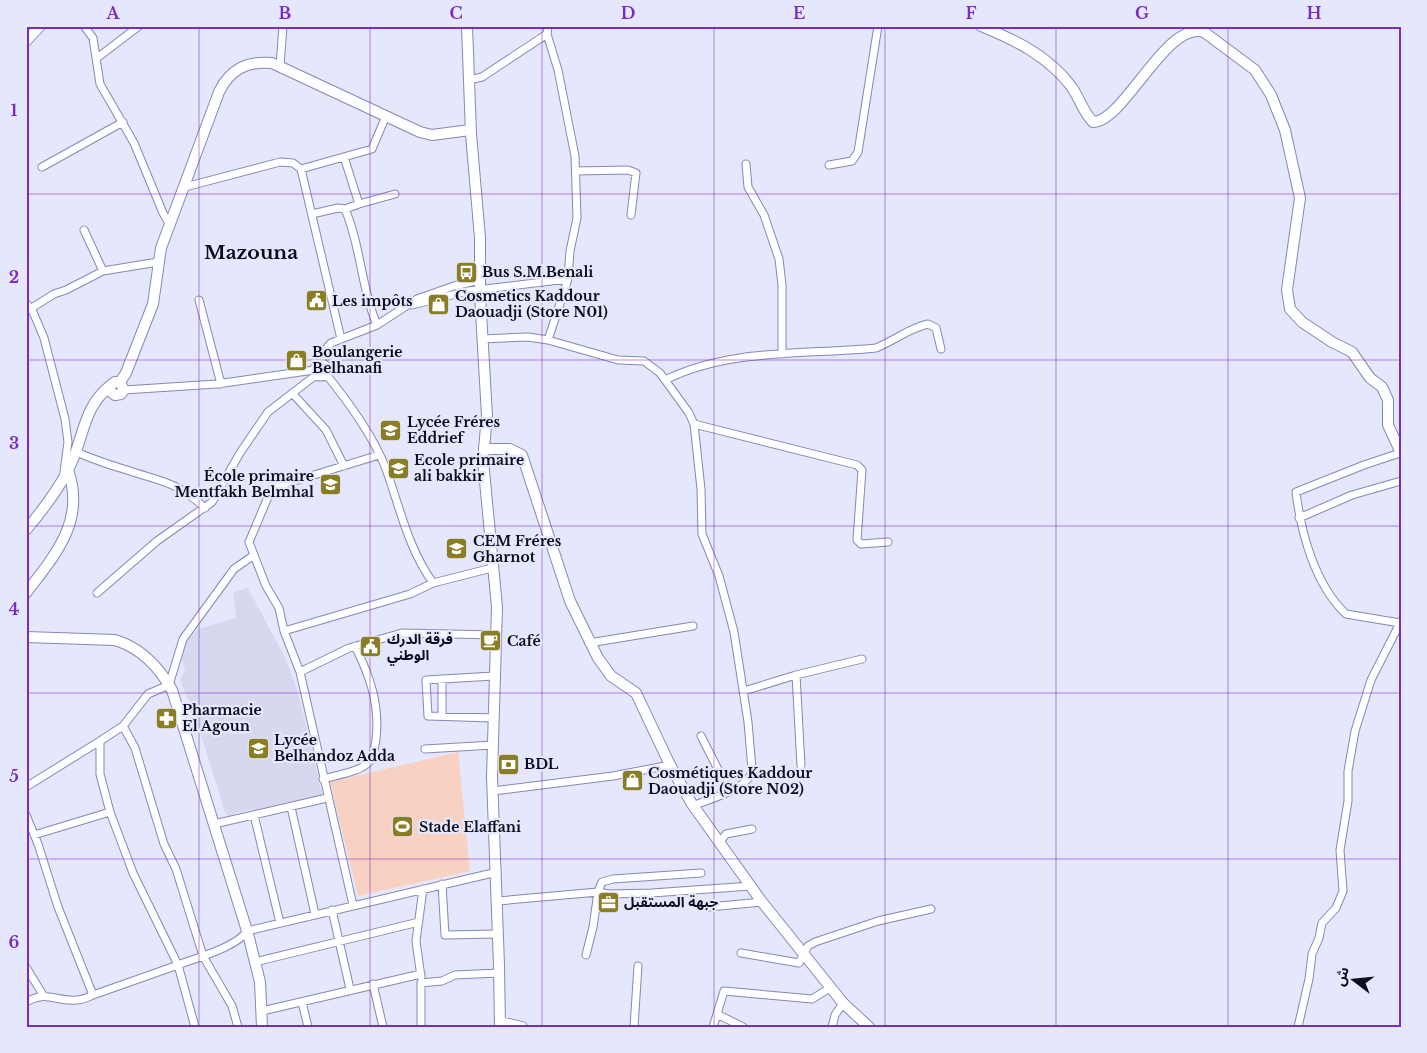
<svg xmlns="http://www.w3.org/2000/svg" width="1427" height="1053" font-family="'Libre Baskerville','Noto Sans Arabic',serif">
<rect width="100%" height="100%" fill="#e5e7fc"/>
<path fill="#d5d8ee" d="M248,588L286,659L299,696L323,797L256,813L251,809L228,816L225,812L190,700H188L180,680L185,671L182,659L186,641L198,629L236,618L233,592Z"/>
<path fill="#f8d1c3" d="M458,752L470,871L358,896L330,782Z"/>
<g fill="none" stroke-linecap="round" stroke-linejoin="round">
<defs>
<path id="street" d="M84,26L93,38L100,84L134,143L163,213L170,225
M547,34L548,26
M97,58L139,26
M280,66L283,26
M469,80L482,77L547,34L558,70L575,156L577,218L570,251L568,279L548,340L528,337L482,339
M344,157L359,204L345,209
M746,164L748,187L764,215L779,259L782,285V354
M829,165L852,161L858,152L878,26
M42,167L123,122
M301,169L372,149L386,116
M576,171L628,170L636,173L631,215
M185,187L280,162L293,163L301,169L341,339
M359,204L395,194
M312,214L338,208L345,209C361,246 361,288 377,325
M84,230L103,271
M199,300L221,384
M26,303L33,312L44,338L65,419L68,442L64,472
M412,305L468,291L568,279
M30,309L54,294L66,290L103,271L158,262
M548,340L618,360L644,361L660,373L689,413L694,424L701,489L702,534L719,576L734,632L748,722L752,769C752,788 709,799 693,806
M321,363L324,351L331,343L377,325L417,299L454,286L480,280
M314 370a7 7 0 1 1 14 0a7 7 0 1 1-14 0Z
M326,374C348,402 373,435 386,469C400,508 408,548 433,583
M665,380C730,348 805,355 876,348C894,341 909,328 928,324L936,328L941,349
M124,390L217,384L314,370
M292,393L326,430L344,466
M694,424L857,465L862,470L857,540L861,544L888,542
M76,452C93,459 109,465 127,470C162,482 176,481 205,508
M1299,518L1352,495L1401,481
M254,555L266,586L279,608L284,631
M97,593L157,541L212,502L240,453L268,412L316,375
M1400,623L1346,614C1315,585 1301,533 1296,492L1364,465L1400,453
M589,643L693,626
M300,672L349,648L402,633L496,635
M796,675L801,765
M442,679V716
M744,691L796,675L862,659
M493,718L428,716L426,680L494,676
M701,736L729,791
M425,749L493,745
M323,779C336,775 361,772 370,761C374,755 375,746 376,739C380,705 370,676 355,646
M26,787L100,741
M493,791L613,776L670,765
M291,807L315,914
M26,815L38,844L58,907L93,995L178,965L133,873L110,812L100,774V741L123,726
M254,815L280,923
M214,824L327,798
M34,835L110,812
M720,842L726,834L752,829
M442,884L445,935L498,934
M498,901L598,892L609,894L652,893L751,886
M353,905L300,672L284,631L410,594L433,583L492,568
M709,907L762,902
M332,910L350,989
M741,953L799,963L808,946L815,942L878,921L931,909
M586,955L593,927L598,892L602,882L613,879L701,873
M255,962L419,922
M26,967L43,995
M421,977L416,941L423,889
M373,984L383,1027
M26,1002C46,990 56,1002 77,1000C83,1000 88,997 93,995
M302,1002L308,1027
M262,1011L421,974
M717,1014L743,1027
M421,1026V983L442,981L455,975L499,973
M195,1027L178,965C196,958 237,947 247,931L497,872
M238,1027L232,1006L203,956L176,869L164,844L135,748L123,726L148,694L169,685L183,639L234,569L254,555L249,542L271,490L275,487L379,455
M634,1027L638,966
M713,1027L724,991L812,999L830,988
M832,1027L835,1015L843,1003
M1298,1027L1309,979L1312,954L1319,938L1322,923L1336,908L1343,891L1340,850L1348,801V771L1355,731L1371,680L1401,621"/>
<path id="secondary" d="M467,26L471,134L480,238V295L487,416L483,460L497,607L492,777L499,965L500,1027
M981,26C1015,40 1047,55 1071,86C1079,97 1083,112 1093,122C1124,122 1167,19 1204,32L1255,70L1271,95L1285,130L1300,198L1287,290L1290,309L1302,322L1332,342L1352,352L1370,378L1382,387L1388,400V425L1401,453
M26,41L40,26
M120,382L124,390L121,394L115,395L110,391V386L115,382H120L126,373L153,304L161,248L219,92C230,69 247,61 272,63L420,132L432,135L470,130
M484,449H510L522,455L570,601L598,658L611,676L636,693L670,765L692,804L762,902L843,1003L869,1027
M26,530C42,511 57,492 68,470C85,438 81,409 111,385
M26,593C55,555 86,521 68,470
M26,637L115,640C141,648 159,667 172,690L248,934L260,982L262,1027
M500,1022L522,1027"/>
</defs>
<use href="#street" stroke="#8488b6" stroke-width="9"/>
<use href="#secondary" stroke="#8488b6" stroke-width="12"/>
<use href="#street" stroke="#fff" stroke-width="7"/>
<use href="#secondary" stroke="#fff" stroke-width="10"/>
</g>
<path fill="none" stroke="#7b2cbf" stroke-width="1" stroke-opacity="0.55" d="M199,26V1027M370,26V1027M542,26V1027M714,26V1027M885,26V1027M1056,26V1027M1228,26V1027M26,194H1401M26,360H1401M26,526H1401M26,693H1401M26,859H1401"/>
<defs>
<symbol id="bus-square" viewBox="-11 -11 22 22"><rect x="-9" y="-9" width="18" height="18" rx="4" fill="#8a7d23" stroke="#e5e7fc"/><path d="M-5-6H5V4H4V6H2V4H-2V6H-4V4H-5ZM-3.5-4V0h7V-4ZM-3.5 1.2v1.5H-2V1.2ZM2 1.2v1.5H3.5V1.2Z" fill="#fff"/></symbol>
<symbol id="civic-square" viewBox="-11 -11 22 22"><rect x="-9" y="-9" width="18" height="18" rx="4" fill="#8a7d23" stroke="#e5e7fc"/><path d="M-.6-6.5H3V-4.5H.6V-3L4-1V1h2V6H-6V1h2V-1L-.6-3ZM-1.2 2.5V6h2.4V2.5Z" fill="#fff"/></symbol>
<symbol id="shop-square" viewBox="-11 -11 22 22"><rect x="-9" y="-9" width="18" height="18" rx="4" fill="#8a7d23" stroke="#e5e7fc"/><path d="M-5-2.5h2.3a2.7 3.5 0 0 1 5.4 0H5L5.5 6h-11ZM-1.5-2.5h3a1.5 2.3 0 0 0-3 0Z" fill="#fff"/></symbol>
<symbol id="school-square" viewBox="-11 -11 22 22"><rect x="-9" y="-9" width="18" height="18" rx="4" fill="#8a7d23" stroke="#e5e7fc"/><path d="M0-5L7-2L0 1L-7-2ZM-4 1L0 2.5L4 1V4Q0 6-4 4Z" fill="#fff"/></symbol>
<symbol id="cafe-square" viewBox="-11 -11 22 22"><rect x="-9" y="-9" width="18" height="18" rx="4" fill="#8a7d23" stroke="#e5e7fc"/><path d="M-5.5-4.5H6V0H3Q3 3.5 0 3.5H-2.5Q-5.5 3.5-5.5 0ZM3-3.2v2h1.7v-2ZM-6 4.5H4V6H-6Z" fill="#fff"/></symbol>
<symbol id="pharmacy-square" viewBox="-11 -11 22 22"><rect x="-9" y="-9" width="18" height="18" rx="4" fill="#8a7d23" stroke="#e5e7fc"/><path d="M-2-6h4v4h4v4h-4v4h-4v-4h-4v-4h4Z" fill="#fff"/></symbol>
<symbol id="bank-square" viewBox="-11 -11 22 22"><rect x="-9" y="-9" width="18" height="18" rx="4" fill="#8a7d23" stroke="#e5e7fc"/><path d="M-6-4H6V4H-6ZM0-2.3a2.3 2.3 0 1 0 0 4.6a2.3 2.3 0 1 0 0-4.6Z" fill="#fff"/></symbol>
<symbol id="stadium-square" viewBox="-11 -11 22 22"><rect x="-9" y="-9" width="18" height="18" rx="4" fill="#8a7d23" stroke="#e5e7fc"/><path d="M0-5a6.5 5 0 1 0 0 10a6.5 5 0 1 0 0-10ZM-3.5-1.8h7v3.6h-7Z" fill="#fff"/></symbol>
<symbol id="office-square" viewBox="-11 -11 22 22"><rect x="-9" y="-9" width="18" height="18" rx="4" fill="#8a7d23" stroke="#e5e7fc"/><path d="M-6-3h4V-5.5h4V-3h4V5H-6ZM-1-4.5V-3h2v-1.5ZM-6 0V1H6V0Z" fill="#fff"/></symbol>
</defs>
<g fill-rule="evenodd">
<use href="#bus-square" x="454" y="260" width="25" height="25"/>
<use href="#civic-square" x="304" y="288" width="25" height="25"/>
<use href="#shop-square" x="426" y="292" width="25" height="25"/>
<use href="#shop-square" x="284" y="348" width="25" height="25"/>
<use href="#school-square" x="378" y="418" width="25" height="25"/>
<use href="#school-square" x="386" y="456" width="25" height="25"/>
<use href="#school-square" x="318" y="472" width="25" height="25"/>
<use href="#school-square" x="444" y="536" width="25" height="25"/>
<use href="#cafe-square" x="478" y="628" width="25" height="25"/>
<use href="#civic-square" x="358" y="634" width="25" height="25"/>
<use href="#pharmacy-square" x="154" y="706" width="25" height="25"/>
<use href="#school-square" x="246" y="736" width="25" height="25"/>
<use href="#bank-square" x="496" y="752" width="25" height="25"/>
<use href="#shop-square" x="620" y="768" width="25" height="25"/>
<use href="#stadium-square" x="390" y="814" width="25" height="25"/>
<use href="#office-square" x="596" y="890" width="25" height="25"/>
</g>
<g text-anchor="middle" stroke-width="4.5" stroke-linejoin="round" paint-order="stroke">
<g font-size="14" font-weight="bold" fill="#0c0d1e" stroke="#e5e7fc" text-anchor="start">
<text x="482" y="277">Bus S.M.Benali</text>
<text x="455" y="301">Cosmetics Kaddour<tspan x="455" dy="16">Daouadji (Store N01)</tspan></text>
<text x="332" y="306">Les impôts</text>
<text x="312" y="357">Boulangerie<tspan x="312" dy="16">Belhanafi</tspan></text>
<text x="407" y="427">Lycée Fréres<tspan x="407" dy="16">Eddrief</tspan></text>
<text x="414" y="465">Ecole primaire<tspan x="414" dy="16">ali bakkir</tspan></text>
<text x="314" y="481" text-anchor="end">École primaire<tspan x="314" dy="16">Mentfakh Belmhal</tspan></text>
<text x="473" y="546">CEM Fréres<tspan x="473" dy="16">Gharnot</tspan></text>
<text x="387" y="644">فرقة الدرك<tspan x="387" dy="16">الوطني</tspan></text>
<text x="507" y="646">Café</text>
<text x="182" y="715">Pharmacie<tspan x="182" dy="16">El Agoun</tspan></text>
<text x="274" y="745">Lycée<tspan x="274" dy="16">Belhandoz Adda</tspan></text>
<text x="524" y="769">BDL</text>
<text x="648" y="778">Cosmétiques Kaddour<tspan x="648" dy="16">Daouadji (Store N02)</tspan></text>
<text x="419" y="832">Stade Elaffani</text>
<text x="624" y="907">جبهة المستقبل</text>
</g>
<g font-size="19" font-weight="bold" fill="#0c0d1e" stroke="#e5e7fc">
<text x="251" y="259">Mazouna</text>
</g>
</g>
<rect width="1427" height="1053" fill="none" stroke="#e5e7fc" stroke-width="55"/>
<g transform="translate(1354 980) rotate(286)" stroke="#e5e7fc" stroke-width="4" paint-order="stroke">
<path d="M0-4L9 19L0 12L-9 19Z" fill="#0c0d1e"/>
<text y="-8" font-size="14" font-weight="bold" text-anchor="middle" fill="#0c0d1e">ش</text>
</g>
<rect x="28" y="28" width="1372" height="998" fill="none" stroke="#7b2cbf" stroke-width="2"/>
<g font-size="16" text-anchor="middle" font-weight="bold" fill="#7b2cbf">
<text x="113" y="19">A</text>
<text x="285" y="19">B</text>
<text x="456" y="19">C</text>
<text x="628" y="19">D</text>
<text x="799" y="19">E</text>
<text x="971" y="19">F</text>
<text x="1142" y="19">G</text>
<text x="1314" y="19">H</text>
<text x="14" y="116">1</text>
<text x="14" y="283">2</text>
<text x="14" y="449">3</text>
<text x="14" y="615">4</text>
<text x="14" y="782">5</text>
<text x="14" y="948">6</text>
</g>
</svg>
